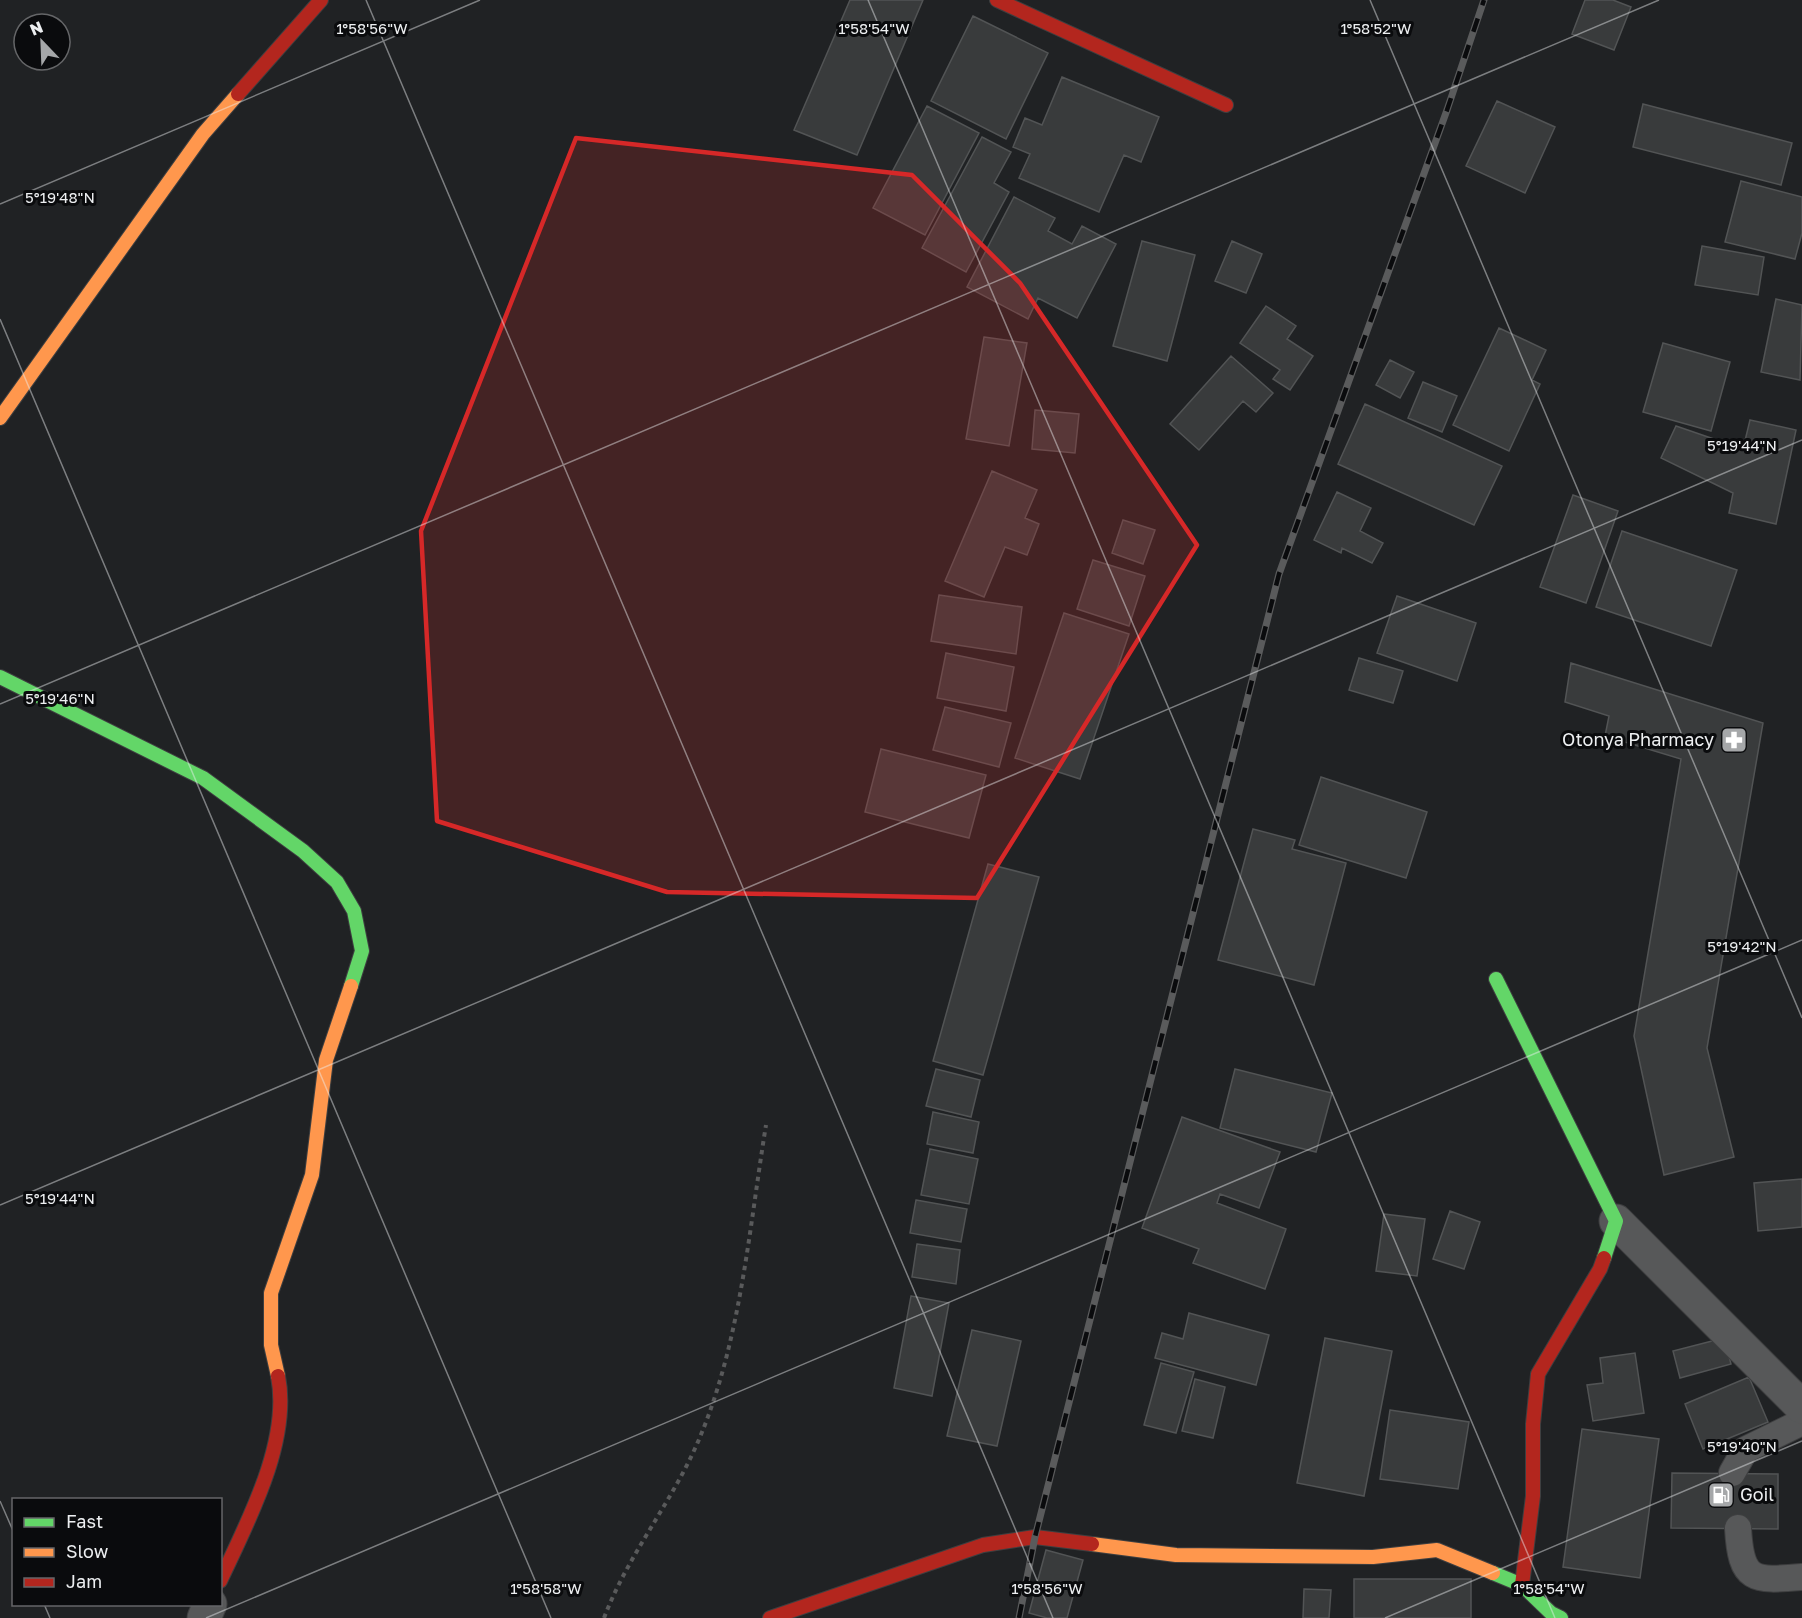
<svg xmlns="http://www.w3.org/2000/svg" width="1802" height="1618" font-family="'Golos Text',sans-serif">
<rect width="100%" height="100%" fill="#202224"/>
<path fill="#393b3c" stroke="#525455" stroke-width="1.5" d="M850,0H923L857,155L794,130Z
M1585,0H1613L1631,7L1614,50L1572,34Z
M973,16L1048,53L1006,139L931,101Z
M1062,77L1159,117L1141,162L1124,155L1099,212L1019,178L1030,154L1013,147L1025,118L1042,125Z
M1497,101L1555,127L1525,193L1466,166Z
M1643,104L1792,143L1781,185L1633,147Z
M927,106L979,133L925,235L873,208Z
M982,137L1011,152L994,183L1009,192L966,272L922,248Z
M1741,181L1802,197V233L1795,259L1725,242Z
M1014,197L1055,218L1048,231L1072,244L1082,226L1116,244L1077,318L1038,298L1028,319L967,287Z
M1142,241L1195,255L1167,361L1113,346Z
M1232,241L1262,254L1246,293L1215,281Z
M1702,246L1764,257L1758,295L1695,285Z
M1776,299L1802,305L1800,380L1761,372Z
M1266,306L1296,326L1287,339L1313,356L1290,390L1273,379L1280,370L1240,343Z
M1499,328L1546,350L1532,380L1540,384L1509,451L1453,425Z
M984,337L1027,343L1009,446L966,439Z
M1663,343L1730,362L1711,431L1643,412Z
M1231,356L1273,393L1256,412L1243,401L1199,450L1170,424Z
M1390,360L1414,372L1400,398L1376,385Z
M1423,382L1457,396L1442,432L1408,418Z
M1365,404L1502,466L1474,525L1338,464Z
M1035,410L1079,414L1075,453L1032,449Z
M1750,420L1796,430L1776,524L1729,513L1733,493L1661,458L1676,426L1743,449Z
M992,471L1037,490L1025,518L1039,524L1027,555L1005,547L984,597L945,581Z
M1337,492L1371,508L1360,531L1383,543L1372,563L1342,548L1341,553L1314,540Z
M1573,495L1618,511L1586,603L1540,587Z
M1123,520L1155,530L1143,564L1112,553Z
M1622,531L1737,570L1711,646L1596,607Z
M1093,560L1145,576L1129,626L1077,609Z
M939,595L1022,607L1016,654L931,641Z
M1397,596L1476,623L1457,681L1377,653Z
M1064,613L1129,634L1080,779L1015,758Z
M946,653L1014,667L1006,711L937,698Z
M1359,658L1403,671L1393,703L1349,690Z
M1571,663L1763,723L1707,1048L1734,1157L1664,1175L1634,1036L1681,759L1605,736L1609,716L1565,702Z
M945,707L1011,723L999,767L933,750Z
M881,749L986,775L969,838L865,812Z
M1321,777L1427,812L1406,878L1299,845Z
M1253,829L1295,840L1292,849L1346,863L1314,985L1218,960Z
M988,864L1039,877L983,1075L933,1061Z
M936,1069L980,1080L971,1117L926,1106Z
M1235,1069L1332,1093L1316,1152L1220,1128Z
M933,1112L979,1122L973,1153L927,1144Z
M1182,1117L1280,1152L1259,1208L1220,1194L1217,1203L1286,1229L1265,1289L1193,1263L1199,1249L1142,1228Z
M930,1149L978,1159L969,1204L921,1195Z
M1802,1179V1227L1758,1231L1754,1183Z
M916,1200L967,1209L961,1242L910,1233Z
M1450,1211L1480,1222L1464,1269L1433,1259Z
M1384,1214L1425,1219L1417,1276L1376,1271Z
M917,1244L960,1250L956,1284L912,1277Z
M911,1296L949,1303L932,1396L894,1388Z
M1189,1313L1269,1335L1256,1385L1155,1358L1162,1333L1183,1339Z
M972,1330L1021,1341L997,1446L947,1436Z
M1325,1338L1392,1351L1364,1496L1297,1483Z
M1724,1338L1731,1364L1680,1378L1673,1351Z
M1635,1353L1644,1413L1593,1421L1587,1385L1603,1383L1600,1358Z
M1161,1363L1194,1372L1176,1433L1144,1425Z
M1749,1377L1768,1422L1703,1449L1685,1404Z
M1195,1379L1225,1387L1213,1438L1182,1431Z
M1390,1410L1469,1422L1458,1489L1380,1479Z
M1582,1429L1659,1439L1640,1578L1563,1567Z
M1672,1473L1778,1474V1529L1671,1528Z
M1046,1550L1083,1560L1067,1618H1047L1029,1613Z
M1354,1579H1471V1618H1354Z
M1304,1589L1331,1590L1329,1618H1303Z"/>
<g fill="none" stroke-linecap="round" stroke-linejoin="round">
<defs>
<path id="lane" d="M1732,1473L1745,1450L1802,1422
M1738,1528C1741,1582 1753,1581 1802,1577"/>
<path id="street" d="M1616,1221L1802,1407
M204,1618L210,1604"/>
<path id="fast" d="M0,677L203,778L303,851L337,882L354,911L362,951L351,986
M1496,979L1616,1221L1604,1258
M1493,1573L1522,1585L1551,1613L1561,1618"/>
<path id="slow" d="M0,418L203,134L238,94
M278,1376L271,1345V1293L312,1175L326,1060L351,986
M1092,1544L1176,1555L1373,1557L1437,1550L1493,1573"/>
<path id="jam" d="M997,0L1226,105
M238,94L321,0
M220,1581C247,1523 291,1442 278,1376
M1522,1585L1533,1496V1424L1538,1374L1600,1269L1604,1258
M770,1618L983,1545L1035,1537L1092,1544"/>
</defs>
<use href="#lane" stroke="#3e3f40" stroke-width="28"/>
<use href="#street" stroke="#3e3f40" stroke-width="35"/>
<use href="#fast" stroke="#3e3f40" stroke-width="16"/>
<use href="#slow" stroke="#3e3f40" stroke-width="16"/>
<use href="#jam" stroke="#3e3f40" stroke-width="16"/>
<path stroke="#595a5b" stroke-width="4" stroke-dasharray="4.5 4.5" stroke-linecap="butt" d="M604,1618C628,1554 674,1500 700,1437C741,1339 749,1229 766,1125"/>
<use href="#lane" stroke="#575859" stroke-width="26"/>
<use href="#street" stroke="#575859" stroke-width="33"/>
<use href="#fast" stroke="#63d668" stroke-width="14"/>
<use href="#slow" stroke="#ff974d" stroke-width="14"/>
<use href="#jam" stroke="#b3261e" stroke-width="14"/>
<defs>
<path id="rail" d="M1019,1618L1035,1537L1279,574L1447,110L1484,0"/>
</defs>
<use href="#rail" stroke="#5a5b5c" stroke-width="7"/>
<use href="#rail" stroke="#0a0b0d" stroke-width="4.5" stroke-dasharray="14" stroke-linecap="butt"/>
</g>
<path fill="#d62828" fill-opacity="0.2" stroke="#d62828" stroke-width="4.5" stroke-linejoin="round" d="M576,138L912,175L1020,283L1197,545L977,898L667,892L437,821L421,531Z"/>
<path fill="none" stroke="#edeff1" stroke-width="1.5" stroke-opacity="0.45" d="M366,0L1053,1618M868,0L1555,1618M1370,0L1802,1018M0,204L480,0M0,319L551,1618M0,704L1659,0M0,1205L1802,440M0,1501L14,1533M44,1604L50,1618M206,1618L1802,940M1385,1618L1802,1441"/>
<defs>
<symbol id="pharmacy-square" viewBox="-11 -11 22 22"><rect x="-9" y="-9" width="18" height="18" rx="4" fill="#a5a7a9" stroke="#0a0b0d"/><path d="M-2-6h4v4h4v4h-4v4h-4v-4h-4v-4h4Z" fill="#fff"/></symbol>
<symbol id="fuel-square" viewBox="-11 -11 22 22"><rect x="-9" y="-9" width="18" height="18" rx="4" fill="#a5a7a9" stroke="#0a0b0d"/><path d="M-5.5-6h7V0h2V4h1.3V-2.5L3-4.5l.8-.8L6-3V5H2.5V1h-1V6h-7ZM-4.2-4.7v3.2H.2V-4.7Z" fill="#fff"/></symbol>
</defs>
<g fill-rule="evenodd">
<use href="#pharmacy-square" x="1719" y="725" width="30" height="30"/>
<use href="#fuel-square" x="1706" y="1480" width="30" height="30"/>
</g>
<g text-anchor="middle" stroke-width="6" stroke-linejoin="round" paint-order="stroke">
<g font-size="18" fill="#edeff1" stroke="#0a0b0d" text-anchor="end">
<text x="1714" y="746">Otonya Pharmacy</text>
<text x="1740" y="1501" text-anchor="start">Goil</text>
</g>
</g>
<g font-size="15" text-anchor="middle" fill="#edeff1" stroke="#0a0b0d" stroke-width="6" stroke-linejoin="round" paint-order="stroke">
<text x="372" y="34">1°58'56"W</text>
<text x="874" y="34">1°58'54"W</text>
<text x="1376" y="34">1°58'52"W</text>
<text x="60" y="203">5°19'48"N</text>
<text x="1742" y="451">5°19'44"N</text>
<text x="60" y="704">5°19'46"N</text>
<text x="1742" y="952">5°19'42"N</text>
<text x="60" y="1204">5°19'44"N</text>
<text x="1742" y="1452">5°19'40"N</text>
<text x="546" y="1594">1°58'58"W</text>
<text x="1047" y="1594">1°58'56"W</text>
<text x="1549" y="1594">1°58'54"W</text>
</g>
<rect x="12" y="1498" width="210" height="108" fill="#0a0b0d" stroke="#656668" stroke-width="1.5"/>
<rect x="24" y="1518" width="30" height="9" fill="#63d668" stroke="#656668" stroke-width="1.5"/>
<text x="66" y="1528" font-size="18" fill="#edeff1">Fast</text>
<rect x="24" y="1548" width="30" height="9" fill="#ff974d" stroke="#656668" stroke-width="1.5"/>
<text x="66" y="1558" font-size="18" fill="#edeff1">Slow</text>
<rect x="24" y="1578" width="30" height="9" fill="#b3261e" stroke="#656668" stroke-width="1.5"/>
<text x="66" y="1588" font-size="18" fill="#edeff1">Jam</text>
<g transform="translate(42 42) rotate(337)"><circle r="28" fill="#0a0b0d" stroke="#656668" stroke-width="1.5"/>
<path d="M0-4.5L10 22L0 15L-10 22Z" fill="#a5a7a9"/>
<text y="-9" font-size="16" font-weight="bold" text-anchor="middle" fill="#edeff1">N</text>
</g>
</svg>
